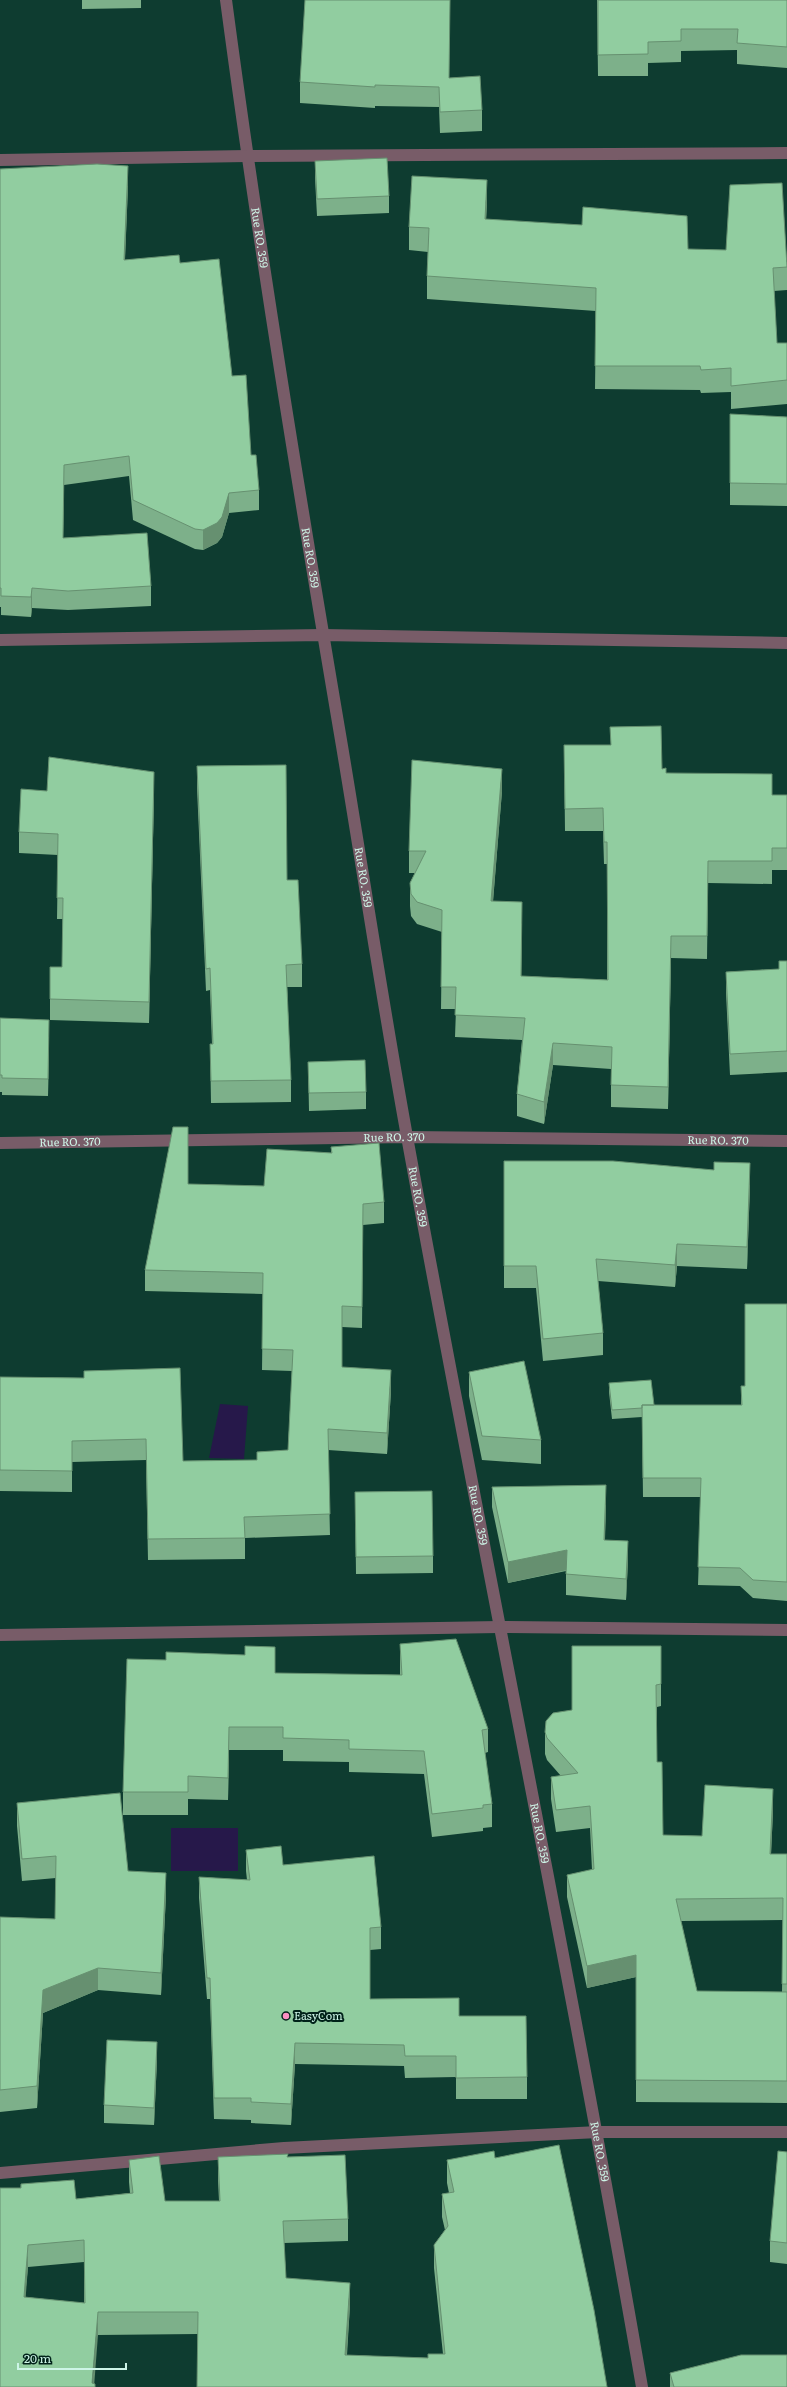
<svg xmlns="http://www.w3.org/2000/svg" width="787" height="2387" font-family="Literata,serif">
<rect width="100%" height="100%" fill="#0e3c30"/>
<path fill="#26184a" d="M220,1404L248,1406L244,1459L209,1458Z
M171,1828H238V1871H171Z"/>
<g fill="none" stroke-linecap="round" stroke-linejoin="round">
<g stroke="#785c68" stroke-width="12">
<path id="s1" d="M226,0C259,249 300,498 342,746C364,878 384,1011 408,1142C484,1558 570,1971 642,2387"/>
<path d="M0,160L247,156L787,153"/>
<path d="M0,640L323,635L787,643"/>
<path id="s2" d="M0,1143L407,1137L787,1141"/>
<path d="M0,1635L499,1627L787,1630"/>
<path d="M0,2173L284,2148L598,2132H787"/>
</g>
</g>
<path fill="#7db08a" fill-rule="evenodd" d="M82,0H141V8L82,9Z
M597,0H787V68L737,64V50L681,51V62L648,63V76H598Z
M450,78L482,110V131L440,133L439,107L375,106V108L300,103V82Z
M315,161L389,196V213L317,216L315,178Z
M0,169L128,186L125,260L180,263L232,376L251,455L259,490V510L229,513L222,537L217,543L203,550L195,549L133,520L129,476L64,485L63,538L151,586V606L68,610L32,608L31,617L1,615V607H0Z
M487,203L486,219L688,249L787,262V290L774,291L777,343H787V404L731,409V392L701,393L700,390L595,389L596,311L427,299V276L428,252L409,250V227Z
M730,414L787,417V506L730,505Z
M564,745L662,769L666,773L772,795H787V870H772V884L708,883L707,959L671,958L668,1109L611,1107V1069L553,1065L544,1124L517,1116V1094L522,1040L455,1037L456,1009H441L442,932L417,924L411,916L410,906V883L415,873H409V851L502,791L493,902L522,924L521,976L607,980V864H604L603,831H565Z
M197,766L287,880L302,964V987H287L291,1080V1102L211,1103L210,1044H212L210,990L206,991L197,788Z
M47,791L154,792L149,1023L50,1020V999L62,967L63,919H57L58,855L19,853V832Z
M787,961V1072L730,1075L726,993V972L779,969Z
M0,1018L49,1037L48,1096L2,1095V1092H0Z
M308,1062L366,1092V1109L309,1111Z
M331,1147L384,1202V1223L363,1225L362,1328L342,1327V1367L391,1391L387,1454L328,1450L330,1535L245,1538V1559L148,1560L146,1460L72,1462V1492L0,1491V1377L84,1378L183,1461L257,1460V1452L288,1450L292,1371L262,1370L263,1294L145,1291V1270L188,1184L264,1186L331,1153Z
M504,1161L750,1185L747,1269L677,1266L675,1287L598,1281L603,1333V1355L543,1361L536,1288H504Z
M787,1304V1601L753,1598L740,1586L698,1585L701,1497H643L642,1417L612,1419L609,1392V1383L654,1405H741V1386H745Z
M469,1372L541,1440V1464L482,1460L469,1396Z
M492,1487L606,1505L605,1540L628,1561L626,1600L566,1595V1571L508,1583L492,1507Z
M355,1492L433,1556V1573L356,1574Z
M400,1644L488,1729V1752L485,1753L492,1804V1827L483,1828V1831L432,1837L424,1774L349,1772V1762L283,1761V1750H229L228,1800L188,1799V1815H123V1792L275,1673L400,1675Z
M661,1646V1706L657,1707V1762L663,1835L702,1836L773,1811L771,1854H787V2103L636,2102V1977L587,1988L567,1897V1875L592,1870L590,1828L556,1832L551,1799V1777L561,1776L547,1760L545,1754V1732L572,1710ZM783,1920L782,1992L697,1991L681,1921Z
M17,1803L128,1871L166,1895L161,1995L98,1990L43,2013L37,2108L0,2112V1917L55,1919L56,1878L22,1881L17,1826Z
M246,1850L283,1865L381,1927V1949L370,1950V1999L459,2016L527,2077V2099H456V2077L405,2078L404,2066L295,2064L291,2125L251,2123V2120L214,2119L210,1999H207L199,1898V1877L247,1880L246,1871Z
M157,2060L154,2125L104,2123V2105Z
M787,2152V2264L770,2262V2241Z
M218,2157H288L348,2219V2241L284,2243L286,2278L350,2305L347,2355L428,2358L443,2354L434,2268V2245L445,2230L442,2217V2194L449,2193L447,2183V2160L495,2158L607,2387H197L198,2334L98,2335L0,2387L21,2184L76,2199L130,2193L129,2182V2160L165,2201H219L218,2180ZM84,2262V2303L25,2297L28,2267Z
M670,2373L787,2387H670Z"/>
<path fill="#669070" d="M128,166V186L124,280V260Z
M487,180V203L485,243V219Z
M229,493V513L222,537L217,543L203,550V530Z
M32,588V608L31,617V597Z
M502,769V791L491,924V901Z
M154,772V792L149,1023V1002Z
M522,902V924L521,998V976Z
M671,936V958L668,1109V1087Z
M49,1020V1037L48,1096V1079Z
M553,1043V1065L544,1124V1102Z
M750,1163V1185L747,1269V1247Z
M677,1244V1266L675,1287V1265Z
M391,1370V1391L387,1454V1433Z
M606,1485V1505L604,1560V1540Z
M628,1541V1561L626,1600V1579Z
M567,1550V1570L508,1583V1562Z
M229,1727V1750L228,1800V1778Z
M773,1789V1811L770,1876V1854Z
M166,1873V1895L161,1995V1973Z
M636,1955V1977L587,1988V1966Z
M98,1968V1990L43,2013L37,2108V2086L43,1990Z
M157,2042V2060L154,2125V2108Z
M295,2043V2064L291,2125V2104Z
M28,2245V2267L24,2319V2297Z
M350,2283V2305L345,2377V2355Z
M98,2312V2335L94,2387H92Z"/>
<path fill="#91cda0" stroke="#669070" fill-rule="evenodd" d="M305,0H450L449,78L480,76L482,110L440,112L439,87L375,85V87L300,82Z
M598,0H787V47L737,43L738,29H681V41L648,42V54L598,55Z
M387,158L389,196L317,199L315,161Z
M97,164L128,166L124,260L179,255L180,263L219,259L232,376L246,375L251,455H256L259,490L229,493L222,517L217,523L203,530L195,529L133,500L129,456L64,465L63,538L147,533L151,586L68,591L32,588L31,597L1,596V588H0V169Z
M412,176L487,180L485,219L582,225L583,207L687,216L688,249L726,250L730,185L782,183L787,267L773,268L777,343H787V380L731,386V368L701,370L700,366H595L596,288L427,276L429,228L409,227Z
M730,414L787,417V484L730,483Z
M661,726L662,769L666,768V773L772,774V795H787V848H772V861H708L707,936H671L668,1087L611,1085L612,1047L553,1043L544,1102L517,1094L525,1018L455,1015L456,987H441L442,910L417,902L411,894L410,883L426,851H409L412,760L502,769L491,901L522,902L521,976L608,980L607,842H604L603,808L565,809L564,745H611L610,727Z
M49,757L154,772L149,1002L50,999V967H62L63,898H57L58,834L19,832L21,789L47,791Z
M286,765L287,880H298L302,964L286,965L291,1080L211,1081L210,1044H213L210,968L206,969L197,766Z
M779,961H787V1051L730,1054L726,972L779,969Z
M0,1018L49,1020L48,1079L2,1078V1075H0Z
M365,1060L366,1092L309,1093L308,1062Z
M173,1127H188V1184L264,1186L267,1149L332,1153L331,1147L379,1143L384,1202L363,1204L362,1307L342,1306V1367L391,1370L387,1433L328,1429L330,1514L244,1517L245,1538L148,1539L146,1439L72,1441V1471L0,1470V1377L84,1378V1371L180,1368L183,1461L257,1460V1452L288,1450L293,1350L262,1349L263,1273L145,1270Z
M504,1161H613L714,1170V1162L750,1163L747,1247L677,1244L675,1265L596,1259L603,1333L543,1339L536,1266H504Z
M745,1304H787V1582L753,1580L740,1568L698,1567L701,1478H643L642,1405H742L741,1386H745Z
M524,1361L541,1440L482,1436L469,1372Z
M651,1380L654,1405H642V1408L612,1410L609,1383Z
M606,1485L604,1540L628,1541L626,1579L566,1574L567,1550L508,1562L492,1487Z
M432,1491L433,1556L356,1557L355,1492Z
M456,1639L488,1729L482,1730L492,1804L483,1805V1808L432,1814L424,1751L349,1749V1740L283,1738V1727H229L228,1778L188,1776V1792H123L127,1659L166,1660V1652L245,1655V1646L275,1647V1673L402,1675L400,1644Z
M572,1646H661V1684L656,1685L657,1762H662L663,1835L702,1836L705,1785L773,1789L770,1854H787V1984H782L783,1898L676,1899L697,1991L787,1992V2081L636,2080V1955L587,1966L567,1875L594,1869L590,1806L556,1810L551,1777L578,1773L547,1738L545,1732L546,1721L553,1713L572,1710Z
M120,1793L128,1871L166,1873L161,1973L98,1968L43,1990L37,2086L0,2090V1917L55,1919L56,1856L22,1859L17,1803Z
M281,1846L283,1865L374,1856L381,1927L370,1928V1999L459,1998V2016H526L527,2077L456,2078V2056H405L404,2045L295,2043L291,2104L251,2102V2098H214L210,1978H207L199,1877L250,1880L246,1850Z
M107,2040L157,2042L154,2108L104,2105Z
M559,2145L594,2310L607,2387H197L198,2312H98L92,2383L95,2384V2387H0V2188H21V2184L74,2180L76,2199L133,2193L129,2160L159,2156L165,2201H220L218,2157L288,2154L287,2157L345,2155L348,2219L283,2221L286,2278L350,2283L345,2355L428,2358V2354H445L434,2245L448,2226L442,2194L454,2192L447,2160L494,2151L495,2158ZM84,2240L85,2303L24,2297L28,2245Z
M778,2151L787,2152V2243L770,2241Z
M741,2355H787V2387H674L670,2373Z"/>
<circle fill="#fc8fc1" stroke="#002219" stroke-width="1.5" cx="286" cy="2016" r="4"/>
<g text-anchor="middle" stroke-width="4" stroke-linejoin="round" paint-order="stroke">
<g font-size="11" fill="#cdf5e7" stroke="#002219">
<text dy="4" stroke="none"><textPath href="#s1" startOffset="240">Rue RO. 359</textPath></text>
<text dy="4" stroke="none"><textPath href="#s1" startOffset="564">Rue RO. 359</textPath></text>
<text dy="4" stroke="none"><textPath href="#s1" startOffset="888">Rue RO. 359</textPath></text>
<text dy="4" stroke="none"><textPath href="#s2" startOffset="394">Rue RO. 370</textPath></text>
<text dy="4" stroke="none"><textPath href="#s2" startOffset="718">Rue RO. 370</textPath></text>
<text dy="4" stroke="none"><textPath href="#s2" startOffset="70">Rue RO. 370</textPath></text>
<text dy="4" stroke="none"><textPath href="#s1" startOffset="1212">Rue RO. 359</textPath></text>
<text dy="4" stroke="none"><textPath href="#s1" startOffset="1536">Rue RO. 359</textPath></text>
<text dy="4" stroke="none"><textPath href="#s1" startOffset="1860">Rue RO. 359</textPath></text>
<text dy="4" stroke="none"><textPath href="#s1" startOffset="2184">Rue RO. 359</textPath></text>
</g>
<g font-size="11" fill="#cdf5e7" stroke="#002219" text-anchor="start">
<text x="294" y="2020">EasyCom</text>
</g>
</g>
<path d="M18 2363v6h108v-6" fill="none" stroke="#cdf5e7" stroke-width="2"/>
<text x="24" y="2363" font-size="12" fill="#cdf5e7" stroke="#002219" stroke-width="3" paint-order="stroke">20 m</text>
</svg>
